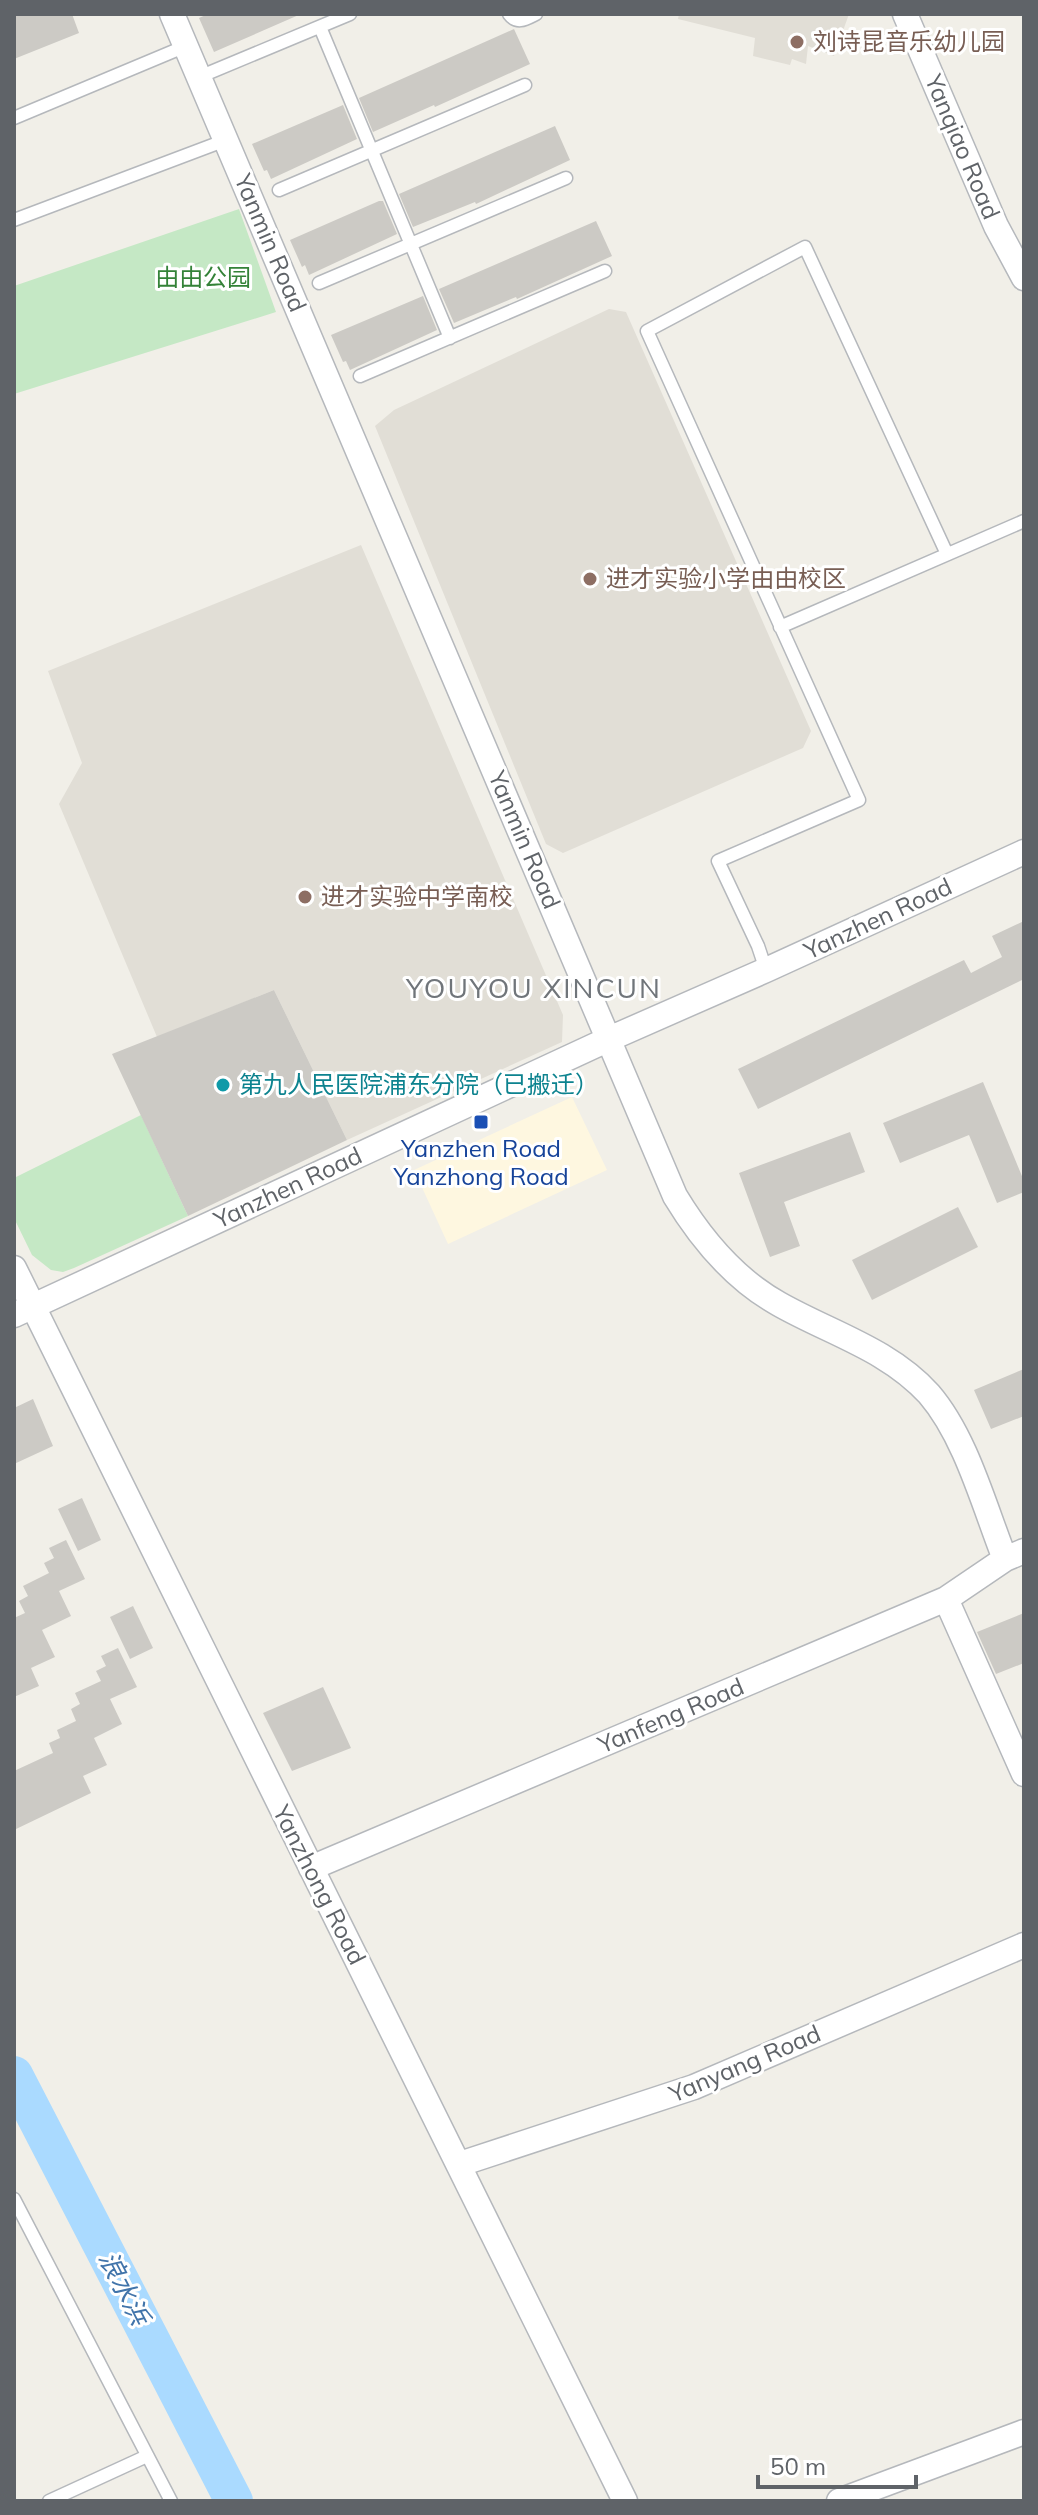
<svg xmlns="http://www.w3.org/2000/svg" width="1038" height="2515" font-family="Mulish,'Noto Sans SC',sans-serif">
<rect width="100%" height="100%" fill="#f1efe8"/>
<path fill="#fef7e0" d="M572,1097L607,1170L448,1244L414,1170Z"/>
<path fill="#e1ded6" d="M679,14H849L834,56L808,46L806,64L792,59L790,65L753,56L755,38L678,19Z
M609,309L626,312L811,731L803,748L563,853L546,844L375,426L394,410Z
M361,545L563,1015L562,1042L347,1140L274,990L157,1037L59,804L82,763L48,671Z"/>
<path fill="#c5e8c5" d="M239,209L276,312L14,394V286Z
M141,1115L188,1216L74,1268L63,1272L51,1270L32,1255L14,1218V1178Z"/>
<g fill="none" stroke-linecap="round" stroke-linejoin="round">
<path stroke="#aadaff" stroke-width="38" d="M14,2075L234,2501"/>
</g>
<path fill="#cccac5" d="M14,14H72L79,33L14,59Z
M208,14H301L214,52L199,18Z
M514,29L530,64L435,107L434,105L373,132L359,98Z
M343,105L357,139L271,179L267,170L264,171L252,144Z
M555,126L570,160L476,204L475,202L413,227L399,194Z
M379,201H383L397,234L309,275L305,265L302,267L290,240Z
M596,221L612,256L517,299L516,297L454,323L439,289Z
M423,296L437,330L350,370L346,361L343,362L331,335Z
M1024,921V979L758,1109L738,1069L964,960L971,973L1002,957L992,936Z
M274,990L347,1140L188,1216L112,1054Z
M983,1082L1024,1181V1192L997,1203L969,1135L900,1163L883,1123Z
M850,1132L865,1172L784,1202L800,1246L770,1257L739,1173Z
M958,1207L978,1247L872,1300L852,1260Z
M1024,1369V1416L991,1429L974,1390Z
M33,1399L53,1446L14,1464V1408Z
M82,1498L101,1540L78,1551L58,1509Z
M66,1540L85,1579L59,1591L71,1616L42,1630L55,1657L31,1668L39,1686L14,1697V1618L25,1613L19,1601L28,1596L23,1586L49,1573L44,1563L54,1558L49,1548Z
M133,1606L153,1648L130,1659L110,1617Z
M1024,1613V1663L996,1674L977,1632Z
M118,1648L137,1687L110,1699L122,1724L94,1738L107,1765L83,1776L91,1793L14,1830V1771L53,1753L49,1743L60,1738L57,1730L76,1721L71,1709L80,1704L75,1693L101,1681L96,1671L106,1666L101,1656Z
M323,1687L351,1748L292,1771L263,1713Z"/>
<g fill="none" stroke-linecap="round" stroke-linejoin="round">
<defs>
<path id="lane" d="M509,14C517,25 526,19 536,14
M320,27L450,338
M199,77L350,14
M14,118L186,46
M279,190L525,85
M14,220L226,140
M319,283L566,178
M360,376L605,271
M780,627L1024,521
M766,970L758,946L718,861L859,800L647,331L805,247L947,554
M14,2199L171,2501
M49,2501L147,2456"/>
<path id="street" d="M172,14L675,1196C701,1239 734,1279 779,1304C830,1333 888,1349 929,1394C966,1437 984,1506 1005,1559
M905,14L996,226L1024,278
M14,1268L625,2501
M14,1315L609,1039L766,970L1024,852
M946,1599L1024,1774
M311,1868L946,1599L1005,1559L1024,1551
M460,2164L694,2087L1024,1945
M839,2501L1024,2432"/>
</defs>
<use href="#lane" stroke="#b5b8bc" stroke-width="15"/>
<use href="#street" stroke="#b5b8bc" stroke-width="27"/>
<use href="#lane" stroke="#fff" stroke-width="12"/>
<use href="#street" stroke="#fff" stroke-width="24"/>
</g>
<g fill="#8d6e63" stroke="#fff" stroke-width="3">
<circle cx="797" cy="42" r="8"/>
<circle cx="590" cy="579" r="8"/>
<circle cx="305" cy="897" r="8"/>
</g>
<circle fill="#0f9aa8" stroke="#fff" stroke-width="3" cx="223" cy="1085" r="8"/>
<rect fill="#1a4fb4" stroke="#fff" stroke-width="3" x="473" y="1114" width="16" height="16" rx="4"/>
<g text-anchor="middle" stroke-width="6" stroke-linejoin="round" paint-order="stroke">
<g font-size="24" fill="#785e54" stroke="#fff" text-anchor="start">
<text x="813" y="50">刘诗昆音乐幼儿园</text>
<text x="606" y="587">进才实验小学由由校区</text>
<text x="321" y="905">进才实验中学南校</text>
</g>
<g font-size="24" fill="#5f6368" stroke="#fff">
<text transform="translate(962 147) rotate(67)" y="8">Yanqiao Road</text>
<text transform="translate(270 243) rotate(67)" y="8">Yanmin Road</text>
<text transform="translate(524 840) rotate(67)" y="8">Yanmin Road</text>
<text transform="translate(878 919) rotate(-25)" y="8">Yanzhen Road</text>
<text transform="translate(288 1188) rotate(-25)" y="8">Yanzhen Road</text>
<text transform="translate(671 1716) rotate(-23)" y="8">Yanfeng Road</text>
<text transform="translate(319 1885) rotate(63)" y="8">Yanzhong Road</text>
<text transform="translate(745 2064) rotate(-23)" y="8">Yanyang Road</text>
</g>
<g font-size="24" fill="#348238" stroke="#fff">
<text x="203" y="286">由由公园</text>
</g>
<g font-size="24" fill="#0d838f" stroke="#fff" text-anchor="start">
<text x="239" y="1093">第九人民医院浦东分院（已搬迁）</text>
</g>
<g font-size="24" fill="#164399" stroke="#fff">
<text x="481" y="1157">Yanzhen Road<tspan x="481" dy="28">Yanzhong Road</tspan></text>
</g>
<g font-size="26" font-style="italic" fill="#4174aa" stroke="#fff">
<text transform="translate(124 2288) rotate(63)" y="9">浪水浜</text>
</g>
<g font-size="28" letter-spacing="2" fill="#70757a" stroke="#fff">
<text x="534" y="998">YOUYOU XINCUN</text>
</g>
</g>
<rect width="1038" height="2515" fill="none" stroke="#5f6368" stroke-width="32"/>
<path d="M758 2475v12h158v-12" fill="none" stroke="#5f6368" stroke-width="4"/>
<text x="770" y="2475" font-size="24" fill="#5f6368" stroke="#ffffff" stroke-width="6" paint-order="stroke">50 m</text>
</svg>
